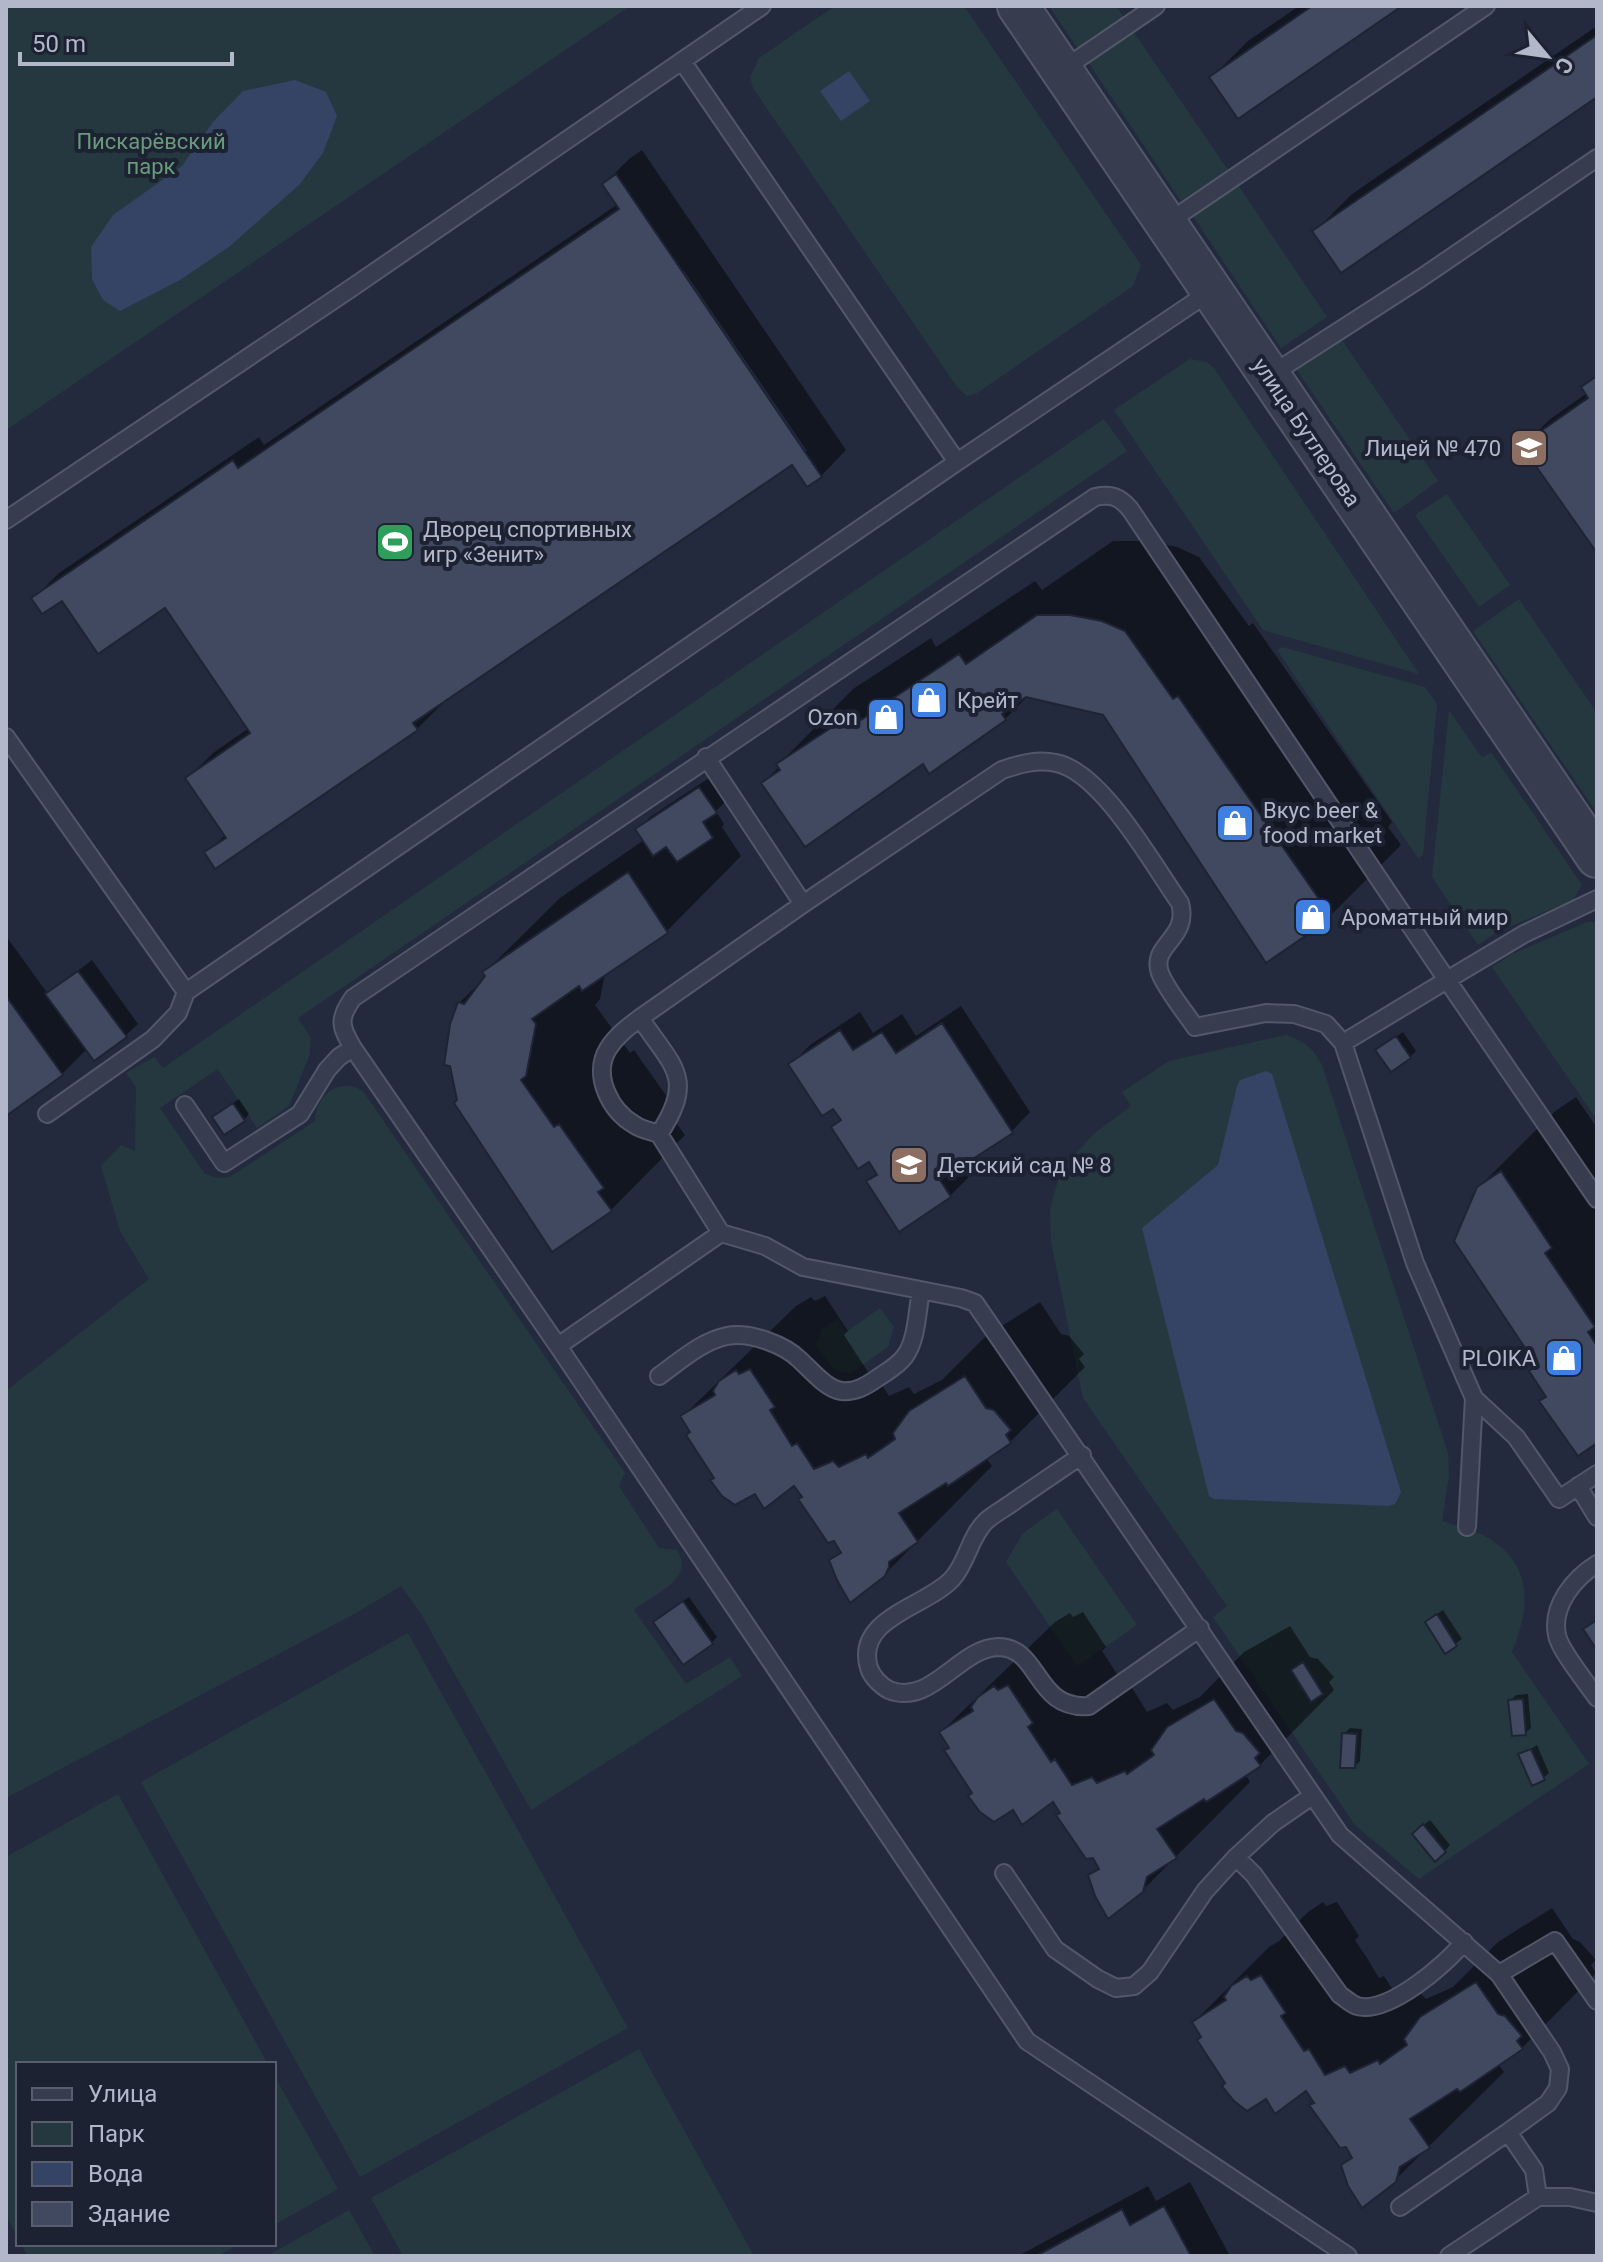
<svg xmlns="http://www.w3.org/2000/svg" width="1603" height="2262" font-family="Roboto,sans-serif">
<rect width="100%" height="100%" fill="#232a3e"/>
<path fill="#25383f" d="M6,6H630L6,430Z
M835,6H964L1141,265L1133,286L977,393L967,396L957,387L753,88L750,77L759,58Z
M1049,6H1116L1124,17L1078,49Z
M1133,31L1228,170L1181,201L1088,62Z
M1238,185L1327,317L1281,348L1193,216Z
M1342,340L1438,481L1394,513L1297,370Z
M1190,359L1207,362L1214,368L1419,674L1263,630L1114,410Z
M1104,419L1127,451L298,1018L311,1038L310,1054L289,1106L257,1128L218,1069L160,1108L205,1174L217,1178L230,1177L315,1121C316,1095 339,1076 363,1091L625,1473L619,1486L659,1548L677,1550C696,1580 653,1594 634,1610L686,1684L730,1657L742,1676L531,1810L420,1612L401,1586L356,1613L6,1798V1391L149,1279L120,1231L101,1166L121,1145L135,1151L136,1087L126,1073L154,1057L163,1068Z
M1447,494L1510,585L1479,607L1415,515Z
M1519,599L1597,713V813L1473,631Z
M1282,647L1425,687L1437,704L1423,855L1418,858L1277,650Z
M1449,710L1482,758L1491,752L1582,885L1573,900L1497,932L1478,945L1432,877Z
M1587,922H1597V1120L1492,967L1512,954Z
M1286,1035C1304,1041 1313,1048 1322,1065L1448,1453L1449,1476L1442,1521C1457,1527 1477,1530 1490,1539C1535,1568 1529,1610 1512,1652L1589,1764L1419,1879L1355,1825L1213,1617L1227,1606L1083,1398L1051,1242L1050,1209L1058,1181L1076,1153L1096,1132L1131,1106L1122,1092L1169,1061Z
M880,1308L894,1327L888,1347L851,1373L840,1372L832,1367L816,1346L822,1329L838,1319L846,1332Z
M1057,1509L1137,1625L1077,1666L1006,1562L1023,1533Z
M408,1633L628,2028L360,2177L141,1782Z
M118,1794L268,2064H18V2238L6,2216V1857Z
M639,2049L754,2256H403L371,2198Z
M274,2075L338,2189L274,2225Z
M349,2210L375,2256H267Z
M21,2244H239L218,2256H28Z"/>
<path fill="#354365" d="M849,71L870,101L841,121L820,91Z
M295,80L326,92L337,116L323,153L299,185L229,247L180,280L120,311L103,300L92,279L91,247L113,215L182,166L213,122L243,91Z
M1266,1071L1272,1074L1401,1492L1395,1504L1389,1506L1214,1499L1209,1496L1142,1228L1218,1165L1237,1086L1240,1080Z"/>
<path fill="#0007" fill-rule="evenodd" d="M1299,6H1398L1212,77L1248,41Z
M1597,26V95L1315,231L1352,194Z
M642,150L846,450L821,476L793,462L441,702L442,704L417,729L207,853L226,834L188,778L213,753L249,728L166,605L34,598L59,573L259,437L264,445L618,204L604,184L629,159ZM684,271L807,451H802L681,273Z
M1597,374V549L1524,445L1549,420L1587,393L1583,388Z
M1113,541H1146L1177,547L1199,557L1249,626L1253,623L1392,822L1388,827L1401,845L1326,920L1105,713L1028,696L1005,719L923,762L763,783L780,766L779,764L853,689L931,638L936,647L1035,581L1042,590Z
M712,776L728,799L716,811L724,824L722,827L741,856L667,931L605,973L600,999L595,1005L630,1053L634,1050L677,1111L672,1117L685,1135L611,1210L460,1100L459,1003L487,976L485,972L560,898L644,840L638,829L650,817Z
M6,936L48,994L92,960L138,1024L125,1036L87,1049L62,1074L6,1114Z
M961,1006L1030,1112L1012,1131L961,1164L969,1177L950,1196L869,1182L878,1172L869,1159L833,1127L842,1118L791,1064L810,1045L860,1012L873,1033L902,1014L916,1036Z
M1403,1032L1416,1051L1410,1057L1384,1045Z
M1576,1097L1597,1128V1441L1542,1401L1547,1395L1532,1371L1539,1364L1478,1188L1554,1112Z
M239,1099L249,1114L244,1120L214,1117Z
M825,1296L848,1331L844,1335L868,1372L872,1370L889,1396L909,1387L914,1394L942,1380L986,1336L1040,1302L1061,1334L1069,1336L1084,1354L1079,1359L1085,1367L1010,1442L986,1458L992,1466L884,1575L832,1560L842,1550L795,1483L756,1491L716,1477L683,1416L796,1306L811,1297L815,1301Z
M689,1597L717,1637L711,1643L661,1617Z
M1443,1610L1462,1639L1445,1651L1433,1617Z
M1083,1612L1106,1647L1102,1651L1126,1688L1131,1686L1147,1712L1167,1703L1173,1710L1200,1697L1244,1652L1290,1626L1310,1657L1318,1659L1334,1677L1329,1682L1334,1690L1260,1765L1245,1774L1250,1782L1142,1891L1090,1876L1100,1866L1053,1799L1014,1807L974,1793L941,1732L1055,1622L1070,1613L1073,1617Z
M1528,1694L1531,1728L1525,1733L1510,1701L1516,1695Z
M1350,1728L1362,1729L1360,1761L1355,1766L1344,1734Z
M1537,1745L1549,1773L1543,1778L1521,1755Z
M1430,1820L1450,1845L1445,1851L1420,1828Z
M1323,1902L1326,1906L1337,1902L1359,1936L1355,1940L1367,1958L1379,1978L1384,1976L1400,2001L1420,1993L1426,1999L1453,1987L1498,1942L1552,1908L1573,1939L1580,1942L1596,1960L1591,1965L1596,1973L1522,2048L1498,2064L1504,2072L1395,2180L1343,2166L1353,2156L1306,2088L1267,2097L1228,2083L1194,2022L1269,1947L1279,1941L1308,1912Z
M1190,2182L1230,2256H1018L1148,2186L1156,2201Z"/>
<path fill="#414960" stroke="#1e2434" stroke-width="2" d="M1312,6H1402L1238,119L1209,77Z
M1597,35V97L1341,273L1312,231Z
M616,174L822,477L807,487L792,465L413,723L418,730L215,869L204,852L226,838L185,778L250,733L165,608L98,654L62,601L42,614L31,598L233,460L238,468L619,209L602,184Z
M1597,376V553L1521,445L1588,398L1581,387Z
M1037,615H1070L1102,621L1125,631L1173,699L1178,696L1319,899L1314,902L1327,921L1266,963L1103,715L1026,697L1002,714L1006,720L929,774L923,764L805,847L761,783L780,770L776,764L855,712L861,720L959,654L966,664Z
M699,787L717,813L703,822L713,838L677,862L666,847L653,856L635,829Z
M628,872L668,933L582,991L579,986L532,1019L536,1024L526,1076L521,1080L554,1127L559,1124L604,1188L598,1192L612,1211L552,1252L454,1103L457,1100L450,1066L444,1065L450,1024L458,1002L464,1004L485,976L482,972Z
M78,971L127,1037L94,1061L45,994Z
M6,996L63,1075L6,1116Z
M942,1023L1013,1133L940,1180L951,1197L899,1232L866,1181L877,1175L869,1162L858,1169L831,1127L841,1120L833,1109L822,1116L788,1064L840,1030L853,1050L882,1032L896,1053Z
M1396,1036L1411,1058L1391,1072L1375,1050Z
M233,1103L245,1121L224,1135L212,1117Z
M1501,1171L1552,1248L1545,1253L1595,1327L1588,1332L1597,1346V1443L1578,1456L1539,1401L1546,1397L1529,1371L1537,1366L1454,1241L1477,1187Z
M750,1369L775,1407L770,1410L792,1446L797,1443L814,1469L833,1461L839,1467L866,1454L868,1458L895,1439L893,1433L909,1411L965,1376L986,1408L994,1410L1011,1430L1006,1435L1011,1443L948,1486L946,1483L899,1513L918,1542L889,1562V1567L885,1576L850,1603L837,1580L829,1560L841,1553L834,1541L828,1543L798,1499L802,1497L794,1486L764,1509L755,1494L735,1505L722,1496L710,1480L714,1478L686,1435L690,1432L680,1416L715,1395L713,1391L719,1381L736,1370L739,1374Z
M683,1601L713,1644L683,1665L653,1622Z
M1437,1614L1457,1646L1445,1654L1425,1622Z
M1597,1620V1650L1583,1629Z
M1303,1662L1323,1694L1311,1702L1291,1670Z
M1008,1685L1033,1723L1028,1727L1051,1762L1055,1759L1072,1785L1092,1777L1097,1783L1125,1771L1127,1774L1154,1755L1151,1750L1167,1727L1214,1699L1236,1731L1243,1733L1260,1753L1255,1758L1261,1766L1206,1802L1204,1799L1157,1829L1177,1858L1147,1877L1143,1892L1108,1919L1095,1896L1088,1875L1099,1869L1093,1858L1086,1859L1056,1815L1060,1813L1053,1802L1022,1825L1013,1810L994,1822L980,1812L968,1796L972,1793L944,1750L949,1748L939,1732L973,1711L971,1707L978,1697L994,1686L998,1690Z
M1523,1699L1526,1735L1512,1736L1508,1700Z
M1342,1733L1357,1734L1355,1768H1340Z
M1531,1749L1545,1780L1532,1786L1518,1754Z
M1423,1824L1446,1852L1435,1862L1412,1834Z
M1261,1975L1286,2013L1281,2016L1292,2033L1304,2051L1309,2049L1325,2075L1345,2066L1350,2073L1378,2060L1380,2064L1407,2045L1404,2039L1420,2017L1476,1982L1498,2014L1505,2016L1522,2036L1517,2041L1523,2049L1460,2092L1457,2089L1410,2119L1430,2148L1400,2167L1396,2182L1362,2208L1348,2186L1341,2165L1352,2158L1346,2147L1340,2148L1309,2105L1314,2103L1306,2091L1275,2114L1266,2099L1247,2111L1234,2101L1222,2086L1225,2083L1197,2040L1201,2037L1192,2022L1226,2000L1224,1997L1231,1986L1247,1976L1251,1980Z
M1164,2206L1191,2256H1036L1122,2209L1130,2225Z"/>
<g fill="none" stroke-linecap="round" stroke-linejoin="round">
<defs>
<path id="service" d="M682,61L957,462
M1062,70L1156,6
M1167,223L1486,6
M1269,376L1421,278L1597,158
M6,520L347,291L762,6
M6,737L186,992
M706,757L803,904
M640,1018C628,1027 616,1036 608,1049C592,1075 610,1111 635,1125C642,1130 651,1131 659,1134
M1343,1043L1415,1263L1474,1398L1467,1527
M185,1105L224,1163L300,1114L327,1070L339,1057L353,1048
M47,1114L153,1039L178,1013L186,992L957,462L1211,291
M721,1233L659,1134C696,1078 673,1067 640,1018L803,904L1002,770C1020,764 1037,759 1056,763C1102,772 1153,865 1180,903C1190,939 1150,944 1160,973C1166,989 1185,1012 1195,1027L1266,1013L1294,1014L1326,1024L1343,1043L1447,980L1597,1199
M558,1346L721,1233L765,1246L803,1267L961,1298L975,1303L1340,1835L1499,1974L1552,2052L1560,2069L1558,2088L1548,2103L1508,2132L1534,2170L1538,2197
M659,1376C680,1361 702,1341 727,1336C749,1331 785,1345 800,1360C827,1386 840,1405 876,1379C886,1372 898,1366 905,1356C917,1340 917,1311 921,1291
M1474,1398L1516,1437L1559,1499L1597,1474
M1082,1455C1060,1470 1038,1485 1016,1500C1007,1507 995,1513 986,1521C970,1536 967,1563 952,1579C926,1607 854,1618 869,1668C872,1677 881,1686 889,1690C931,1707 959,1648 998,1647C1041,1647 1034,1710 1089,1706L1200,1628
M1578,1486L1597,1517
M1597,1564C1574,1578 1551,1606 1557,1635C1559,1649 1588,1685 1597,1698
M1236,1857L1254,1875L1340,1995C1345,1998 1351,2004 1357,2006C1388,2015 1446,1964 1464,1942
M1004,1873L1055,1949L1098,1979L1116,1988L1134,1986L1150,1972L1205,1891L1236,1857L1273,1823L1312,1796
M1499,1974L1555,1941L1597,2001
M1400,2207L1508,2132
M1348,2256L1027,2041L558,1346L353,1048C340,1026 338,1019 353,998L1095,497C1111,494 1119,496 1130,509L1447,980L1524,934L1597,899
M1449,2256L1538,2197H1570L1597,2203"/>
<path id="tertiary" d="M1018,6L1597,857"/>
</defs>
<use href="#service" stroke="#525869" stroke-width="20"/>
<use href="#tertiary" stroke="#525869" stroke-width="44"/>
<use href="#service" stroke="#373d4e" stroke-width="16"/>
<use href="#tertiary" stroke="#373d4e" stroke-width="40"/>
</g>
<defs>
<symbol id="school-square" viewBox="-11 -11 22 22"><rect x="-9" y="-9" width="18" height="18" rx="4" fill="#8d6e63" stroke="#1c2232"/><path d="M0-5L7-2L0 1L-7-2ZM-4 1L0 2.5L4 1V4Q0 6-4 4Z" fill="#fff"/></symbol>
<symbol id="stadium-square" viewBox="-11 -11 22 22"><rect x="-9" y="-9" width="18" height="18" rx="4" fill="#2e9e5b" stroke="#1c2232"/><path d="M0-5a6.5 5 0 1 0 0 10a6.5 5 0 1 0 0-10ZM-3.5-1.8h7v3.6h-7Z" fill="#fff"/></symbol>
<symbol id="shop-square" viewBox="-11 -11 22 22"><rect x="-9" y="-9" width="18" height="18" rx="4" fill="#3f7fe0" stroke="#1c2232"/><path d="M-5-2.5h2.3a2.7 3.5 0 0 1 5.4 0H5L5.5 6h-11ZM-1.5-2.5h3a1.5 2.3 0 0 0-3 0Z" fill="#fff"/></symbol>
</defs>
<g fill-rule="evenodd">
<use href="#school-square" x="1507" y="426" width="44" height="44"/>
<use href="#stadium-square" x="373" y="520" width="44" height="44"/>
<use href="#shop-square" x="907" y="678" width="44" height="44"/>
<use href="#shop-square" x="864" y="695" width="44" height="44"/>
<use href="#shop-square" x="1213" y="801" width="44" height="44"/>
<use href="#shop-square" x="1291" y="895" width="44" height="44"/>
<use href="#school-square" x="887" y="1143" width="44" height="44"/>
<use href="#shop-square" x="1542" y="1336" width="44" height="44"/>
</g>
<g text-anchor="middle" stroke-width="8" stroke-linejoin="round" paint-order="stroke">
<g font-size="22" fill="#699b7b" stroke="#1c2232">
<text x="151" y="149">Пискарёвский<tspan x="151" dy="25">парк</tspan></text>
</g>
<g font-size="22" fill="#b2b8c9" stroke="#1c2232">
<text transform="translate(1307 432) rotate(56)" y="8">улица Бутлерова</text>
</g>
<g font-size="22" fill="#b2b8c9" stroke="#1c2232" text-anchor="start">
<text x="1501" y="456" text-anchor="end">Лицей № 470</text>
<text x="423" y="537">Дворец спортивных<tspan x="423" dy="25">игр «Зенит»</tspan></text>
<text x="957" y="708">Крейт</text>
<text x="858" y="725" text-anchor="end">Ozon</text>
<text x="1263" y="818">Вкус beer &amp;<tspan x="1263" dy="25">food market</tspan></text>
<text x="1341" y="925">Ароматный мир</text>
<text x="937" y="1173">Детский сад № 8</text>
<text x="1536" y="1366" text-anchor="end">PLOIKA</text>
</g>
</g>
<rect width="1603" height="2262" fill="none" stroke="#b2b8c9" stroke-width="16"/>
<rect x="16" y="2062" width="260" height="184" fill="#1c2232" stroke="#585e6e" stroke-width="2"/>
<rect x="32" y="2088" width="40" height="12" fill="#373d4e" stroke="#585e6e" stroke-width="2"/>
<text x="88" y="2102" font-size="24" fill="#b2b8c9">Улица</text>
<rect x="32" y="2122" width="40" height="24" fill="#25383f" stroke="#585e6e" stroke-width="2"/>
<text x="88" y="2142" font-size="24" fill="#b2b8c9">Парк</text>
<rect x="32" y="2162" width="40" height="24" fill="#354365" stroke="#585e6e" stroke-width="2"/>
<text x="88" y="2182" font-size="24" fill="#b2b8c9">Вода</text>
<rect x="32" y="2202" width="40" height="24" fill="#414960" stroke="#585e6e" stroke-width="2"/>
<text x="88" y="2222" font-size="24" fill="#b2b8c9">Здание</text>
<g transform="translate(1547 56) rotate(119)" stroke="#1c2232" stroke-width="6" paint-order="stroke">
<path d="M0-6L14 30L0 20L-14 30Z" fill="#b2b8c9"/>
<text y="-12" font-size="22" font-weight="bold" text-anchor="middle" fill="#b2b8c9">С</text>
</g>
<path d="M20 52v12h212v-12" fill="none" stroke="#b2b8c9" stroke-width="4"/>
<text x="32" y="52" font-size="24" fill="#b2b8c9" stroke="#1c2232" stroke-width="6" paint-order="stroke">50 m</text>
</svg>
